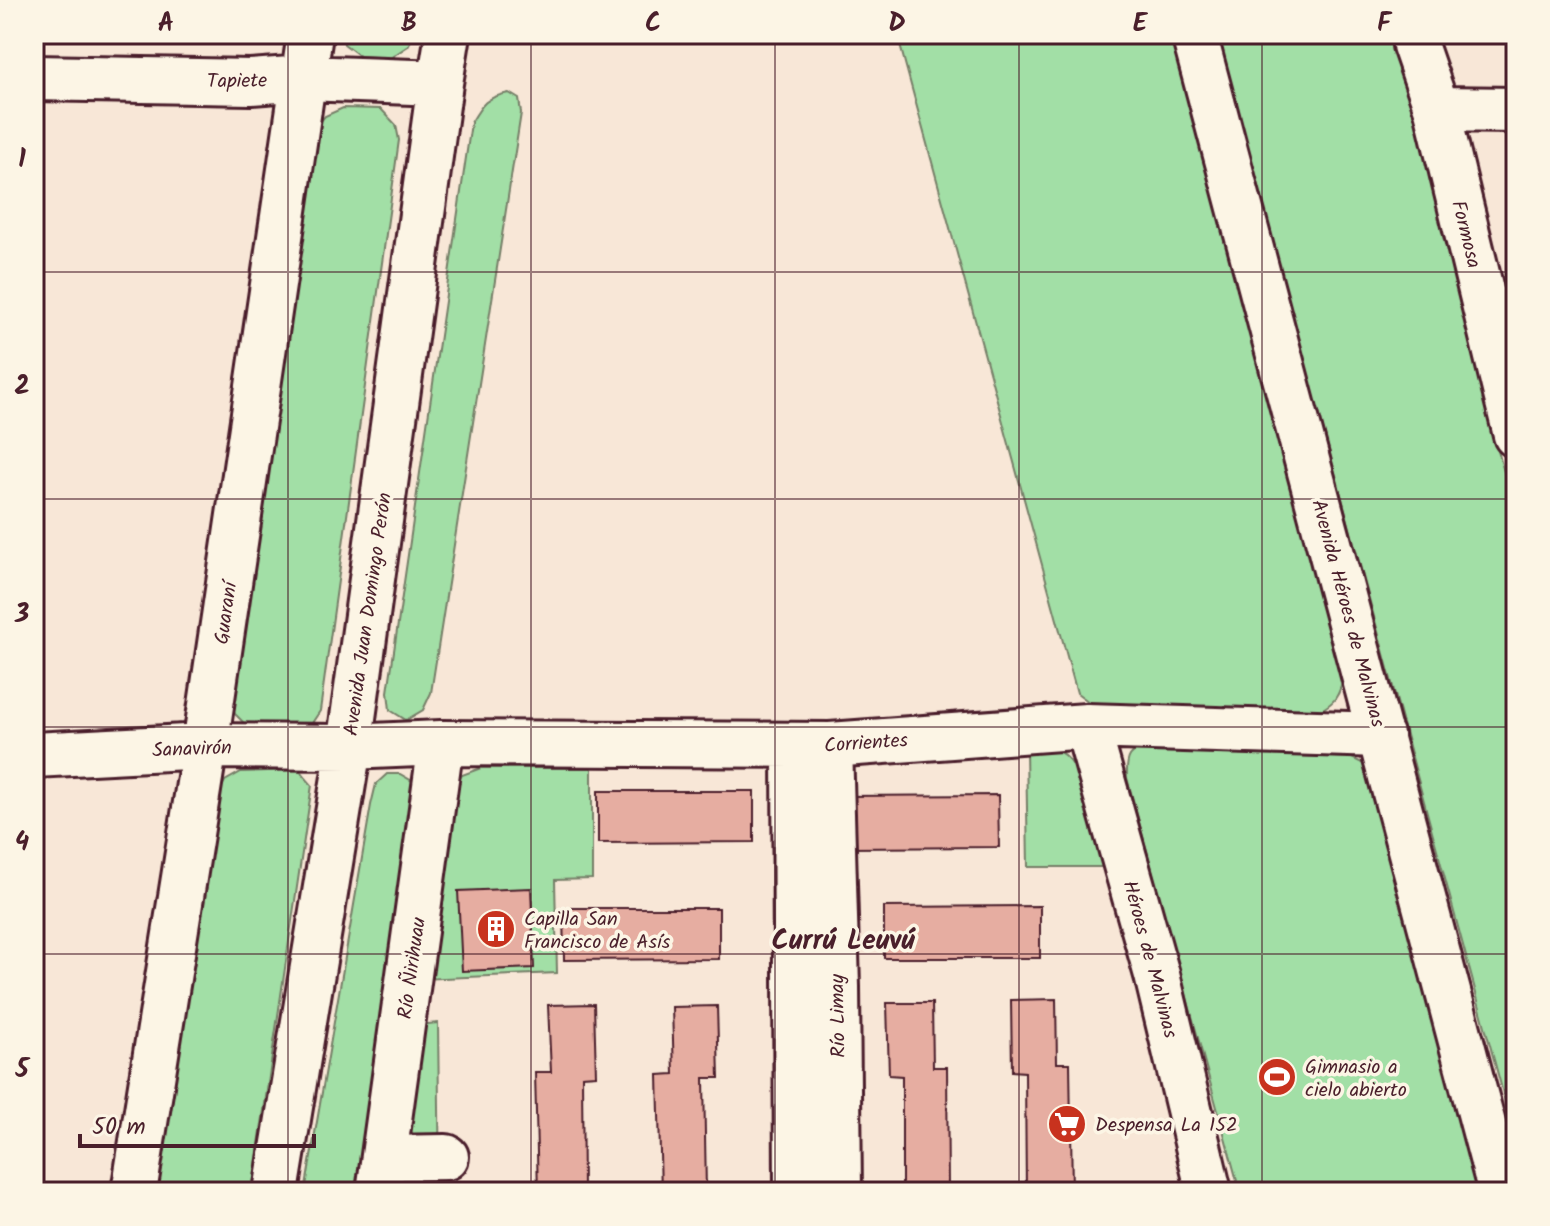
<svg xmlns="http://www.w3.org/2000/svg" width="1550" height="1226" font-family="Kalam,sans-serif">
<rect width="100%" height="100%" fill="#f8e7d7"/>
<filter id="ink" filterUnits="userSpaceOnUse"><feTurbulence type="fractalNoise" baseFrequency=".0125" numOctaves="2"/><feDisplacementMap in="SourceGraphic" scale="16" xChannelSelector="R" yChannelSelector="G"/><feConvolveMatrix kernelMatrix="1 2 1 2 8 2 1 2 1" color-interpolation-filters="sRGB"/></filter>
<g filter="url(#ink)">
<path fill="#a2dfa6" stroke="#767f68" stroke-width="2" d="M343,34H414L408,46L390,58L360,56L344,44Z
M897,34H1177L1346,668C1339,699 1336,704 1307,717L1097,708L1077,693Z
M1216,34H1396L1397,53L1417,121L1488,416L1516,514V1141Z
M509,93L519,99L521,113L431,693L423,710L406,720L390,710L388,692L471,123C482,104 486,97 509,93Z
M343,108L381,109L396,125L399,140L320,711L310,726L246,725L235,714L230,696L312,131L325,116Z
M1150,745L1346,755L1364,764L1384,786L1483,1192H1240L1127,778C1126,756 1129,751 1150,745Z
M1026,749C1036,749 1049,747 1058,751C1090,768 1096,835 1103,867H1028Z
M481,768H592V879L555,880L557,973L421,979L449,795L462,775Z
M299,770L312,785L252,1192H148L215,800L225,781L241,772Z
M387,774H400L412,781L417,796L360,1192H305L371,805L376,784Z
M438,1023L440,1192H392L417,1025Z"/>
<path fill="#e6ada1" stroke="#4a1f2b" stroke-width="2" d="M598,791H754V842L598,843Z
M998,795L999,847L843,848V796Z
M531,888L534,968L462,971L458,891Z
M1040,906V958H884V907Z
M563,908H719V959L564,960Z
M1056,999L1057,1063H1070L1072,1192H1026L1025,1072L1012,1071L1011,1000Z
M887,1003H932L933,1067H947L948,1192H902V1076L889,1075Z
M594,1004L596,1075L582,1076L583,1192H538L535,1072H551L548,1005Z
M717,1006L719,1078H704L706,1192H661L658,1075L674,1074L672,1007Z"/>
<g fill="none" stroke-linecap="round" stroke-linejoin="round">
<defs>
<path id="minor" d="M1414,34L1415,45L1437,109L1516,435
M34,78L251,82L304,78L440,83
M1437,109L1516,110
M1087,726L1157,975L1209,1192
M795,745L797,1192
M830,745L837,987L839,1192
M34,755L205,746L349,747L441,743L830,745L1087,726L1381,735
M384,1158L446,1157
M134,1192L205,746L310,34
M276,1192L349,747L440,83L448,34
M379,1192L441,743"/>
<path id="major" d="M1194,34L1501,1192"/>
</defs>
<use href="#minor" stroke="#4a1f2b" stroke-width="50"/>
<use href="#major" stroke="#4a1f2b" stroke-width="50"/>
<use href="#minor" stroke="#fcf5e5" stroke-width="44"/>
<use href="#major" stroke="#fcf5e5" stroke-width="44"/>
</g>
</g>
<path fill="none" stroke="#4a1f2b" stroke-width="2" stroke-opacity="0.55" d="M288,34V1192M531,34V1192M775,34V1192M1019,34V1192M1262,34V1192M34,272H1516M34,499H1516M34,727H1516M34,954H1516"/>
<defs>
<symbol id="building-disc" viewBox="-11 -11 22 22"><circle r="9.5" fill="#c8321e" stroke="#fcf5e5"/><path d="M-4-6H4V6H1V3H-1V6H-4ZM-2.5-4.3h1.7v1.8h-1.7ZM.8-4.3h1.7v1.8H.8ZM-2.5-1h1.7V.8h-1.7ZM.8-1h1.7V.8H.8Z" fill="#fff"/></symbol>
<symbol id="stadium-disc" viewBox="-11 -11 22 22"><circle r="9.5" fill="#c8321e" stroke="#fcf5e5"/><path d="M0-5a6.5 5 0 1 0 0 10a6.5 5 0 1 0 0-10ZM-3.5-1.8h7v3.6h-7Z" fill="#fff"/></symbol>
<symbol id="supermarket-disc" viewBox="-11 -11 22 22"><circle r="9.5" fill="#c8321e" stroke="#fcf5e5"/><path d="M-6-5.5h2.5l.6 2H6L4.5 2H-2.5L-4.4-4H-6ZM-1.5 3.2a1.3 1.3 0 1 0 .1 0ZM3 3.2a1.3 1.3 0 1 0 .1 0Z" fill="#fff"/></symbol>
</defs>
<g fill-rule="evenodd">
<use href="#building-disc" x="474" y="907" width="44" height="44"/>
<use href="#stadium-disc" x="1255" y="1055" width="44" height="44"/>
<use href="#supermarket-disc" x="1045" y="1102" width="44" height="44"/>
</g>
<g text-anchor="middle" stroke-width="7" stroke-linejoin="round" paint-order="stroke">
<g font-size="20" fill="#4a1f2b" stroke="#fcf5e5">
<text transform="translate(237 80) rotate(-1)" y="7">Tapiete</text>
<text transform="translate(1467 234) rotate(76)" y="7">Formosa</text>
<text transform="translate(225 613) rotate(-82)" y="7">Guaraní</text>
<text transform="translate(1349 613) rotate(75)" y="7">Avenida Héroes de Malvinas</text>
<text transform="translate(367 614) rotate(-82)" y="7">Avenida Juan Domingo Perón</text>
<text transform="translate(866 742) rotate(-4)" y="7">Corrientes</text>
<text transform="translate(192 748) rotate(-2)" y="7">Sanavirón</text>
<text transform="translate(1151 959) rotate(75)" y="7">Héroes de Malvinas</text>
<text transform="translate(411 968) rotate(-82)" y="7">Río Ñirihuau</text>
<text transform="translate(837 1016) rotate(-91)" y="7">Río Limay</text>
</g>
<g font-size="20" fill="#4a1f2b" stroke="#fcf5e5" text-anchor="start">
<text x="524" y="925">Capilla San<tspan x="524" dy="23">Francisco de Asís</tspan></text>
<text x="1305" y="1073">Gimnasio a<tspan x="1305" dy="23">cielo abierto</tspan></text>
<text x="1095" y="1131">Despensa La 152</text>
</g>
<g font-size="28" font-weight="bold" fill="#4a1f2b" stroke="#fcf5e5">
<text x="843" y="949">Currú Leuvú</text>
</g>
</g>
<rect width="1550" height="1226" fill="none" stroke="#fcf5e5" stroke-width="88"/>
<path d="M80 1134v12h234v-12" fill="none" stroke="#4a1f2b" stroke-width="4"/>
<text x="92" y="1134" font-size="24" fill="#4a1f2b" stroke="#fcf5e5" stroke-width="6" paint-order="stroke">50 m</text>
<rect x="44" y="44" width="1462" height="1138" fill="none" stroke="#4a1f2b" stroke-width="3"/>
<g font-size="26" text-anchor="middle" font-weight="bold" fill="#4a1f2b">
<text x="166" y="31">A</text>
<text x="409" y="31">B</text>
<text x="653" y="31">C</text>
<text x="897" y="31">D</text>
<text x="1140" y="31">E</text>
<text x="1384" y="31">F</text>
<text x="22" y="167">1</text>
<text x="22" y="394">2</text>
<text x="22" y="622">3</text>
<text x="22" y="850">4</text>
<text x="22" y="1077">5</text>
</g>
</svg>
